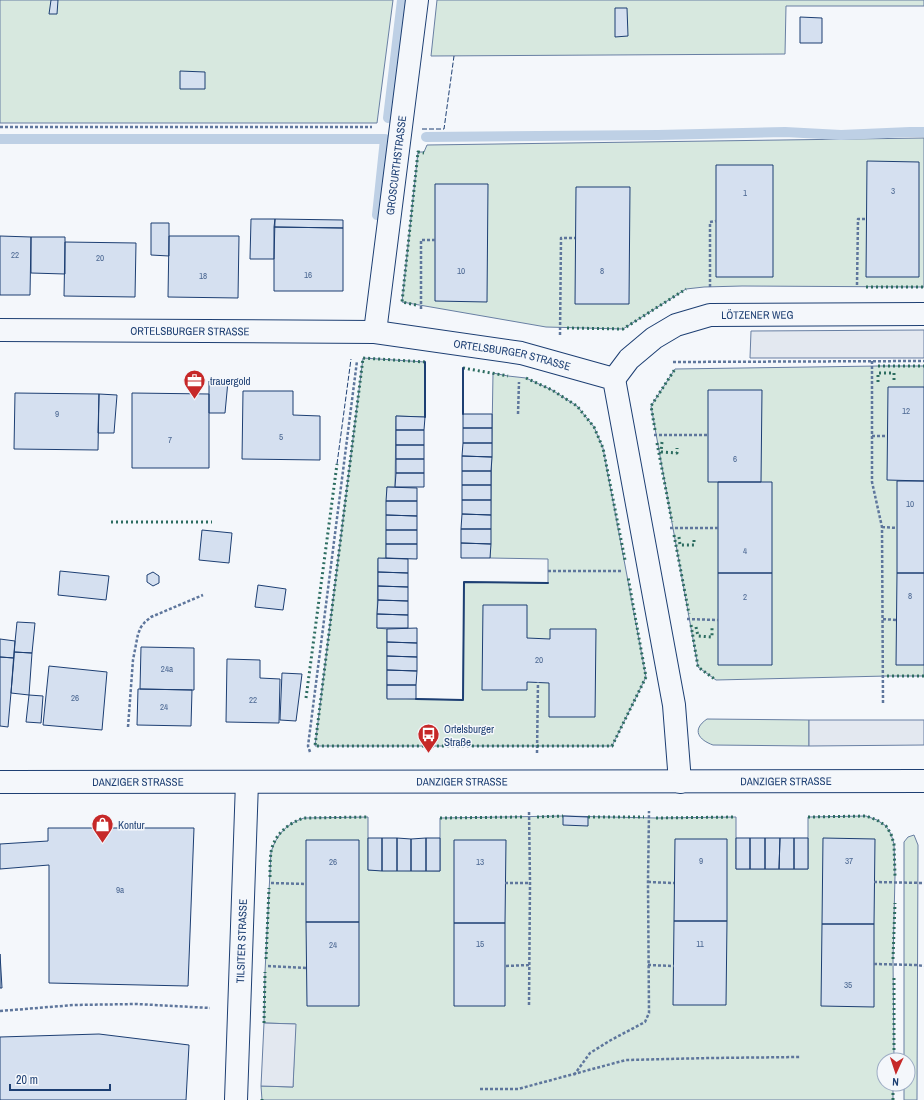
<svg xmlns="http://www.w3.org/2000/svg" width="924" height="1100" font-family="'Archivo Narrow',sans-serif">
<rect width="100%" height="100%" fill="#f4f7fb"/>
<path fill="#d7e8df" stroke="#687fa3" d="M0,0H393L377,123H0Z
M437,0H924V6H786L785,54L431,56Z
M924,138V287L742,286L704,287L686,289L623,329L546,327L402,302L418,152H424L427,145Z
M363,358L425,362V417L396,416L395,487H387L386,558L378,559L377,628L387,629V698L463,700L464,582L548,583V559L490,558L493,373L508,376L526,378L552,390L577,406L594,427L603,448L646,677L612,746H315Z
M878,366H924V676H887L716,680L698,667L651,406L675,369Z
M707,719L809,720V746L713,745C699,740 691,730 707,719Z
M563,816L656,818L736,817V869H808V817L866,816L877,820L886,826L891,834L894,844L895,876L893,959L894,1060H884V1084H893V1100H262L261,1086L293,1087L295,1024L264,1023L265,972L271,852C277,834 286,824 304,818L368,817V870L440,871V818Z
M914,835L918,845L917,1100H904V1084H908V1060H904V842L908,837Z"/>
<path fill="#e3e8f0" stroke="#687fa3" d="M924,330V358H750L751,331Z
M809,720H924V745L809,746Z
M264,1023L296,1024L293,1087L261,1086Z"/>
<g fill="none" stroke-linecap="round" stroke-linejoin="round">
<path stroke="#bed0e5" stroke-width="10" d="M388,118L402,0
M426,137L658,135L785,132L841,135L910,132H924
M0,139H385L377,215"/>
</g>
<path fill="#d5e0f0" stroke="#1d3f73" d="M51,0H58L57,14H49Z
M615,8H627L628,36L615,37Z
M800,17L822,18V43H800Z
M180,71L205,72V89H180Z
M867,161L919,162V277H866Z
M716,165H773V277H716Z
M435,184H488L487,302L435,301Z
M576,187H630L629,304H575Z
M251,219H275L274,259H250Z
M275,219L343,220V228L274,227Z
M151,223H169V256L151,255Z
M274,227L343,228V291H274Z
M0,236L31,237L30,295H0Z
M169,236H239L238,298L168,297Z
M31,237H65V274L31,273Z
M65,242L136,243L135,297L64,296Z
M209,381H228L225,413H209Z
M888,387H924V481L887,480Z
M708,390H762L761,482H708Z
M243,391H293V415L320,416V460L242,459Z
M15,393L99,394L98,450L14,449Z
M132,393L209,394V468H132Z
M99,394L117,395L114,433H98Z
M463,414H492V428H463Z
M396,416L425,417L424,430H396Z
M463,428H492V443H463Z
M396,430H424V445H396Z
M463,443H492V457L462,456Z
M396,445H424V459H396Z
M462,456L492,457L491,471H462Z
M396,459H424V473H396Z
M462,471H491V485H462Z
M396,473H424V487H395Z
M897,481H924V573H897Z
M718,482H772V573H718Z
M462,485H491V500H462Z
M387,487L417,488V501H386Z
M462,500H491V515L462,514Z
M386,501H417V516L386,515Z
M462,514L491,515V529H461Z
M386,515L417,516V530H386Z
M461,529H491V544L461,543Z
M202,530L232,533L229,563L199,560Z
M386,530H417V544H386Z
M461,543L491,544L490,558H461Z
M386,544H417V559L386,558Z
M378,558L408,559V573L378,572Z
M60,571L109,576L106,600L58,595Z
M153,572L159,576V583L153,586L147,582V575Z
M378,572L408,573V587L378,586Z
M718,573H772V665H718Z
M897,573H924V665H896Z
M258,585L286,589L283,610L255,607Z
M378,586L408,587V601L378,600Z
M378,600L408,601V615L377,614Z
M483,605H527V638L550,639V629H596L595,717H549V683L527,682V690H482Z
M377,614L408,615V628H377Z
M17,622L35,623L32,653L14,652Z
M417,628V643L387,642V629Z
M0,639L15,641L14,658L0,657Z
M387,642L417,643V657L387,656Z
M141,647L194,648V690L140,689Z
M14,652L32,653L29,695L11,693Z
M387,656L417,657V671L387,670Z
M0,657L14,658L8,727L0,726Z
M227,659L260,660V678L280,679L279,723L226,722Z
M49,666L107,672L102,730L43,725Z
M387,670L417,671L416,685H387Z
M282,673L302,674L296,721L280,720Z
M387,685H416V699H387Z
M138,689L192,690L191,726L137,725Z
M29,695L43,696L41,723L26,722Z
M563,816L588,817V826L563,825Z
M48,828H194L188,986L49,983V865L0,869V844L48,841Z
M368,838H382V871L368,870Z
M382,838H397V871H382Z
M397,838L411,839V871H397Z
M426,838V871H411V839Z
M426,838H440V871H426Z
M736,838H750V869H736Z
M750,838H765V869H750Z
M765,838H780L779,869H765Z
M780,838H794V869H779Z
M794,838H808V869H794Z
M823,838L875,839L874,924H822Z
M675,839H727V921H674Z
M306,840H359V922H306Z
M454,840H506L505,923H454Z
M674,921H727L726,1005H673Z
M306,922H359V1006H307Z
M454,923H505V1006H454Z
M822,924H874V1007L821,1006Z
M0,954L2,988H0Z
M99,1034L189,1045L186,1100H0V1037Z"/>
<g fill="none" stroke-linecap="round" stroke-linejoin="round">
<defs>
<g id="minor">
<path id="s1" d="M0,330L375,332L521,353L614,379L674,705L680,782"/>
<path id="s2" d="M375,332L417,0"/>
<path id="s3" d="M614,379L629,359L654,338L676,325L710,315L924,314"/>
<path id="s4" d="M0,782L924,781"/>
<path id="s5" d="M236,1100L247,782"/>
</g>
</defs>
<use href="#minor" stroke="#1d3f73" stroke-width="24"/>
<path stroke="#5e769c" stroke-width="2.5" stroke-dasharray="3 2" stroke-linecap="butt" d="M0,127H372
M857,285L858,219H867
M710,287V222L716,221
M421,309V240H435
M560,335L561,238H575
M872,361V482L882,527L883,703
M673,362L924,361
M518,414L519,382
M654,435H708
M872,436H887
M882,527L897,528
M670,528H718
M548,571H621
M687,619L718,620
M883,619L896,620
M128,727L133,660L138,634L141,627L145,622L151,617L203,595
M310,752L308,746L357,361
M537,753L538,682
M648,882L674,883
M874,882L924,883
M271,883L306,884
M505,883H530
M874,964L916,965L924,966
M648,965L674,966
M268,966L306,968
M506,966L529,965
M529,1005L530,883L529,810
M0,1011L74,1005L137,1004L210,1008
M574,1075L590,1053L611,1040L645,1022L649,1013L648,882L649,811
M480,1089H518L626,1060L710,1058L800,1057"/>
<use href="#minor" stroke="#f4f7fb" stroke-width="22"/>
<path stroke="#2c6c60" stroke-width="3" stroke-dasharray="2 3" stroke-linecap="butt" d="M866,287H924
M416,305L402,302L418,152L424,153
M567,328L623,329L686,289
M425,362L363,358L315,746H612L646,677L628,577
M878,366H924
M463,368L508,376
M526,378L552,390L577,406L594,427L603,448L625,560
M878,382V373H894V382
M655,430L651,406L675,369
M662,442L661,452L677,453V448
M657,443L672,522
M111,522H212
M674,535L689,614
M679,537L680,545H694V537
M691,625L698,667L716,680
M696,627L698,636L712,637V626
M887,676H924
M306,698L337,464
M537,817L563,816
M588,817H644
M808,817L866,816L877,820L886,826L891,834L894,844L895,876
M440,818L522,817
M656,818L736,817
M270,877C270,869 270,860 271,852C274,835 288,823 304,818L368,817
M266,959L269,888
M893,959L895,903
M264,1023L265,972
M894,1060V976
M262,1100V1099
M893,1100V1084"/>
<path stroke="#1d3f73" stroke-width="1" stroke-dasharray="5 2" stroke-linecap="butt" d="M422,129H444L454,56
M337,464L351,359"/>
<path stroke="#1d3f73" stroke-width="2" d="M463,414V368
M425,417V362
M416,699L463,700L464,582L548,583"/>
</g>
<defs>
<symbol id="office-pin" viewBox="-11 -11 22 30"><path d="M0 17L-7.5 6A9.5 9.5 0 1 1 7.5 6Z" fill="#c62828" stroke="#f4f7fb"/><path d="M-6-3h4V-5.5h4V-3h4V5H-6ZM-1-4.5V-3h2v-1.5ZM-6 0V1H6V0Z" fill="#fff"/></symbol>
<symbol id="bus-pin" viewBox="-11 -11 22 30"><path d="M0 17L-7.5 6A9.5 9.5 0 1 1 7.5 6Z" fill="#c62828" stroke="#f4f7fb"/><path d="M-5-6H5V4H4V6H2V4H-2V6H-4V4H-5ZM-3.5-4V0h7V-4ZM-3.5 1.2v1.5H-2V1.2ZM2 1.2v1.5H3.5V1.2Z" fill="#fff"/></symbol>
<symbol id="shop-pin" viewBox="-11 -11 22 30"><path d="M0 17L-7.5 6A9.5 9.5 0 1 1 7.5 6Z" fill="#c62828" stroke="#f4f7fb"/><path d="M-5-2.5h2.3a2.7 3.5 0 0 1 5.4 0H5L5.5 6h-11ZM-1.5-2.5h3a1.5 2.3 0 0 0-3 0Z" fill="#fff"/></symbol>
</defs>
<g fill-rule="evenodd">
<use href="#office-pin" x="182" y="368" width="25" height="34"/>
<use href="#bus-pin" x="416" y="722" width="25" height="34"/>
<use href="#shop-pin" x="90" y="812" width="25" height="34"/>
</g>
<g text-anchor="middle" stroke-width="3" stroke-linejoin="round" paint-order="stroke">
<g font-size="9" fill="#4b6792">
<text x="893" y="194">3</text>
<text x="745" y="196">1</text>
<text x="15" y="258">22</text>
<text x="100" y="261">20</text>
<text x="461" y="274">10</text>
<text x="602" y="274">8</text>
<text x="308" y="278">16</text>
<text x="203" y="279">18</text>
<text x="906" y="414">12</text>
<text x="57" y="417">9</text>
<text x="281" y="440">5</text>
<text x="170" y="443">7</text>
<text x="735" y="462">6</text>
<text x="910" y="507">10</text>
<text x="745" y="554">4</text>
<text x="910" y="599">8</text>
<text x="745" y="600">2</text>
<text x="539" y="663">20</text>
<text x="167" y="672">24a</text>
<text x="75" y="701">26</text>
<text x="253" y="703">22</text>
<text x="164" y="710">24</text>
<text x="701" y="864">9</text>
<text x="849" y="864">37</text>
<text x="333" y="865">26</text>
<text x="480" y="865">13</text>
<text x="120" y="893">9a</text>
<text x="480" y="947">15</text>
<text x="700" y="947">11</text>
<text x="333" y="948">24</text>
<text x="848" y="988">35</text>
</g>
<g font-size="11" fill="#1d3f73" stroke="#f4f7fb">
<text dy="4" stroke="none"><textPath href="#s2" startOffset="168">GROSCURTHSTRASSE</textPath></text>
<text dy="4" stroke="none"><textPath href="#s3" startOffset="166">LÖTZENER WEG</textPath></text>
<text dy="4" stroke="none"><textPath href="#s1" startOffset="190">ORTELSBURGER STRASSE</textPath></text>
<text dy="4" stroke="none"><textPath href="#s1" startOffset="514">ORTELSBURGER STRASSE</textPath></text>
<text dy="4" stroke="none"><textPath href="#s4" startOffset="138">DANZIGER STRASSE</textPath></text>
<text dy="4" stroke="none"><textPath href="#s4" startOffset="462">DANZIGER STRASSE</textPath></text>
<text dy="4" stroke="none"><textPath href="#s4" startOffset="786">DANZIGER STRASSE</textPath></text>
<text dy="4" stroke="none"><textPath href="#s5" startOffset="159">TILSITER STRASSE</textPath></text>
</g>
<g font-size="11" fill="#1d3f73" stroke="#f4f7fb" text-anchor="start">
<text x="210" y="385">trauergold</text>
<text x="444" y="733">Ortelsburger<tspan x="444" dy="13">Straße</tspan></text>
<text x="118" y="829">Kontur</text>
</g>
</g>
<g transform="translate(896 1072) rotate(183)"><circle r="19" fill="#f4f7fb" stroke="#9eadc5"/>
<path d="M0-3L7 15L0 10L-7 15Z" fill="#c62828"/>
<text y="-6" font-size="11" font-weight="bold" text-anchor="middle" fill="#1d3f73">N</text>
</g>
<path d="M10 1084v6h100v-6" fill="none" stroke="#1d3f73" stroke-width="2"/>
<text x="16" y="1084" font-size="12" fill="#1d3f73" stroke="#f4f7fb" stroke-width="3" paint-order="stroke">20 m</text>
</svg>
